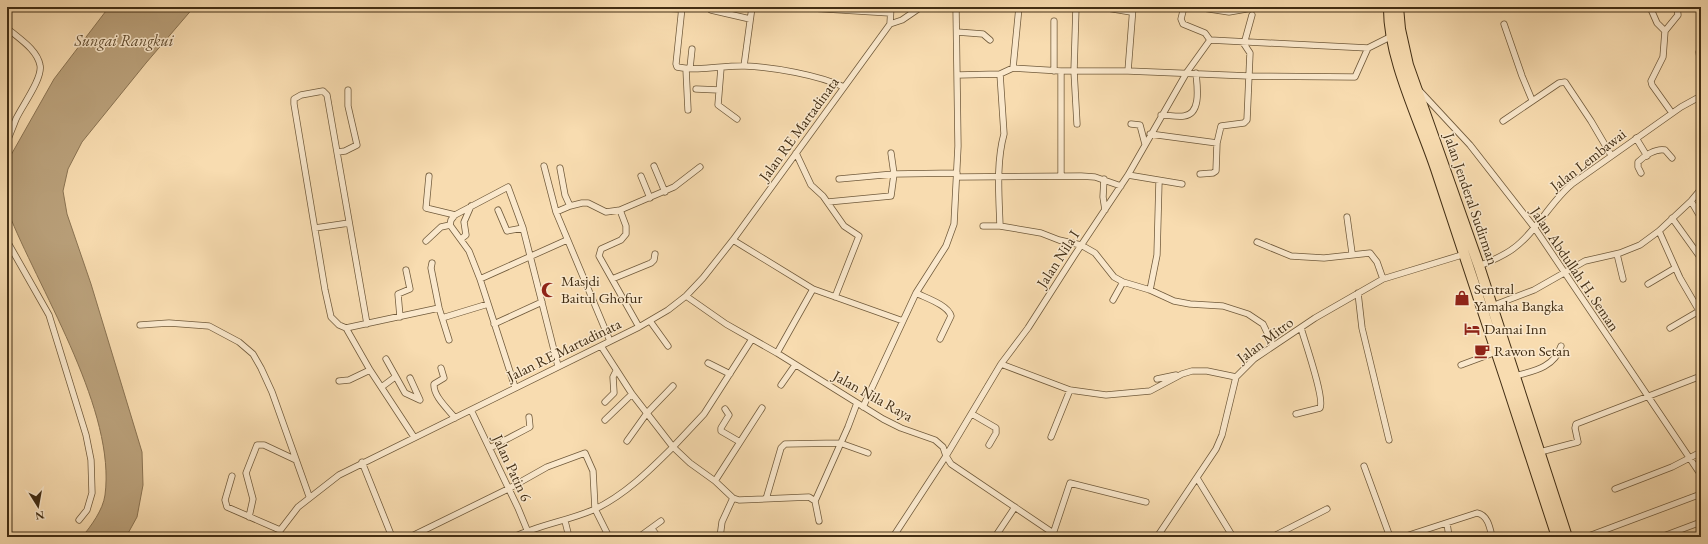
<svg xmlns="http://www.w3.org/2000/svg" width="1708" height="544" font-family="'EB Garamond',serif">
<rect width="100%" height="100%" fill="#f8dcb0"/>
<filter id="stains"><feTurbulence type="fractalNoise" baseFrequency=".005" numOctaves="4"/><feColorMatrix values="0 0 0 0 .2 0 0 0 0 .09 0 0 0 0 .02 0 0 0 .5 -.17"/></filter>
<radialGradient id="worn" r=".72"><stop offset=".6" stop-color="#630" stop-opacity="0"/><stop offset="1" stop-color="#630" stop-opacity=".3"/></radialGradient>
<path fill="#baa17b" stroke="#8a7352" d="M109,7H194L146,63L82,142L68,169L63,191L67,214L91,284L142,452L143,485L137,517L126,537H82C91,526 103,510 105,495C116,412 43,296 11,219L7,192L11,155L54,79Z"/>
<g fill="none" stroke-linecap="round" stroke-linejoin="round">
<defs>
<path id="street" d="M638,7L682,9
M682,7L676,64L677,67C700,72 723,65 745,66C773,67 818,75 844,87
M793,7L890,13
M1076,7L1074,71L1077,124
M1101,7L1131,12
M1184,7L1181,19L1183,24L1205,33L1210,40
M1196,7L1229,12L1258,7
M1650,7L1657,23L1665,31
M711,10L750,19
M1054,21V71
M890,24L902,20L921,7
M1504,24L1522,76L1532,100
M7,28C18,38 37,49 40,65C43,78 22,106 16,119C13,127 10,134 7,142
M957,32L983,34L990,40
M1701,49L1699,52L1701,67
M744,66L752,7
M690,68L692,49
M721,68L718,105L737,119
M1013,68L1019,7
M686,69L688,110
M1128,71L1133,7
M1000,74L1004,134C996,163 999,196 1000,226L1041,233L1059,240L1081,245L1095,253L1114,277L1123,282L1150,290L1174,301L1190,304L1223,306L1248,314L1263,324L1273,345
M958,75L1000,74L1013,68L1061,71H1128L1249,76L1355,77L1368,48
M696,89L719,90
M1419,90L1470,145L1534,227L1701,475
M1672,113L1652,85L1651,81L1663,57L1665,31L1678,15L1677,7
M1161,115C1168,115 1177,117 1184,116C1202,114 1197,85 1196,73
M1503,121L1559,83L1565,82L1591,121L1611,155
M1131,124L1140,125L1145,144
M1150,134L1217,143L1216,171L1213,173L1200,174
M1636,138L1647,156
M1217,143L1221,126L1244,123L1247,120L1250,53L1244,44L1252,15
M338,152L345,151L357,145L348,106V90
M796,153L811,185L823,196L844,226L859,236L835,297
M544,166L556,212L610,341
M654,166L665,192
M560,168L565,195L570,206
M1641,173L1638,167V162C1644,156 1656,148 1665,150L1672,158
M1061,175V71
M1128,175L1182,184
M429,176L426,208L455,215
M641,176L650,198
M957,177L1081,176L1095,177L1121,186
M839,179L894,174L957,173
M1104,179L1103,197L1105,210
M1691,201L1701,218
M828,202L891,196L894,174L891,153
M498,210L507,231L523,228L558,366
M620,210L626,226V234L621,240L601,249L599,256L639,327
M556,212L570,206L582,203H588L606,212L620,210L674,187L700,167
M1347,217L1352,253
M1672,218L1700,257
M983,226H1000
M315,228L349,223
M1659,231L1680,278L1701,314
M461,239L466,235L464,222L471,206
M733,240L813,289L903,321
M7,241L49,315L86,435L91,460L92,493L87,510L79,520
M426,241L441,227L450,225
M1257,242L1291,256L1324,258L1370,253L1377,262L1383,279
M1617,254L1623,279
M432,263L431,268L439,308L449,340
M1479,266C1491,261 1504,256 1514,248C1537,231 1550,202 1572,184L1681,107L1701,96
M480,279L567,240
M612,279L651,263L654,260L655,254
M1648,284L1675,268
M1150,290L1157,255L1159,181
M916,293C926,298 948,305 951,316L940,339
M1358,293L1362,328L1389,440
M686,296L726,324L777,353L883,419L901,428L935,440L943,447L946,456L951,464L1059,537
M1113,300L1123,282
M1492,306L1534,290L1585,261L1620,253L1640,245L1659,231L1691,201L1701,189
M400,317L398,294L410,289L406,270
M442,318L488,304
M650,321L668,346
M367,324L327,95L323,91L301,95L294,99V104L325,290L331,317L339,325L346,328L439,308
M494,324L542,302
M140,325L169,323L209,326L239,342L253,354L261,368L272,392L309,496
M346,328L370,370L414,437
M1670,328L1699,311
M601,346L632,394L673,447L704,414L752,339
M777,353L813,289
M386,359L405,393L420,400L410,378
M708,363L730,374
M1001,364L1070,390L1106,395L1150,391L1182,374L1192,371H1207L1236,377
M1461,365L1496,352
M441,368L444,378L434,384C433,396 448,409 455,418
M1515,376C1534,371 1555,367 1561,346
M1157,379L1176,375
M339,381L349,380L370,370
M781,385L795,365
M383,386L395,377
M515,387L480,279L469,251L450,225L451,220L455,215L508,187L523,228
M605,402L614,393L613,377L616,371
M863,407L916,293L946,246L954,224L958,146L956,7
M725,409L729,415L721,428V431L740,442
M471,410L518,508L530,537
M972,414L996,428V433L989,445
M1296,414L1320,408C1325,399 1305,342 1301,328
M605,420L632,394
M1051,437L1070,390
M627,441L647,413L673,386
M490,448L530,427L529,417
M1540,452L1578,442L1575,428L1576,424L1701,376
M362,462L392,537
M1364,466L1390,537
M232,476L225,500L227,507L280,530
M1197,478L1233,537
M715,481L762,408
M1615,489L1672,467L1701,452
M766,499L781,448L785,444L840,443L868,453
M815,501L848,427L857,403
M249,517L253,499L246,473L257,445H264L296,460
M565,521L569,537
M1447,523L1449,537
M652,529L658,537
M1053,534L1070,483L1146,502
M275,537L298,507L339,475L639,327L668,310L686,296L703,278L733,240L890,24L891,7
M410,537L508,489L547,467L585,453L593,471L595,509L609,537
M514,537C539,525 567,521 593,510C624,496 650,470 673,447L690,463L715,481L733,498L739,500L809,497L815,501L819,521
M639,537L661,521
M720,537L722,522L733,498
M893,537L946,456L1001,364L1028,328L1074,256L1128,175L1187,72L1210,40L1368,48L1392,36
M995,537L1015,507
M1157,537L1216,449L1222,435L1236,377L1254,359L1315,318L1383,279L1465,254
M1272,537L1327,509
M1403,537L1477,513C1488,515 1490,528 1492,537
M1586,537L1701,494
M1661,537L1701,522"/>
<path id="highway" d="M1389,7C1388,57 1420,121 1436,169C1477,292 1517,414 1557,537
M1398,7L1400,29L1408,65L1479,266L1567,537"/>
</defs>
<use href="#street" stroke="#705a3b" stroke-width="7"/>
<use href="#highway" stroke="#422e14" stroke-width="12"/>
<use href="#street" stroke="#fae8cc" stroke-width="5.5"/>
<use href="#highway" stroke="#f8dcb0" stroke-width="10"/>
</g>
<defs>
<symbol id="mosque-bare" viewBox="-9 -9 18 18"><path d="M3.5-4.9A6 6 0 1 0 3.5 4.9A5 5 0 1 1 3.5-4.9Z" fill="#8f2418" stroke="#fae8cc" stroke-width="2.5" paint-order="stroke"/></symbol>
<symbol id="shop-bare" viewBox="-9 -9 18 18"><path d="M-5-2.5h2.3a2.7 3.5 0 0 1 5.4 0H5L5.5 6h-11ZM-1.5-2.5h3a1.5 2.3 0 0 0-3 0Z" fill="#8f2418" stroke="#fae8cc" stroke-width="2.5" paint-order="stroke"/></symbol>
<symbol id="hotel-bare" viewBox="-9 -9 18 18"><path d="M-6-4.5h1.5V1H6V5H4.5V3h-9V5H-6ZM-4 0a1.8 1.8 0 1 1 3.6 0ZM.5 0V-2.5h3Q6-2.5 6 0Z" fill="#8f2418" stroke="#fae8cc" stroke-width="2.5" paint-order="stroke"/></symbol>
<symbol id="cafe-bare" viewBox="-9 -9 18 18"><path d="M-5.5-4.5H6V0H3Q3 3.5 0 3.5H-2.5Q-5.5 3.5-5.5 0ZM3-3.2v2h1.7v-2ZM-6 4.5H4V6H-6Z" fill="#8f2418" stroke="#fae8cc" stroke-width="2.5" paint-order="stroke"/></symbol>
</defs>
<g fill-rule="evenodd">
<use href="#mosque-bare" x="538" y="279" width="22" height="22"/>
<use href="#shop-bare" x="1451" y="287" width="22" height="22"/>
<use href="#hotel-bare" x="1461" y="318" width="22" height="22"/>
<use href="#cafe-bare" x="1471" y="340" width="22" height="22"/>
</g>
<g text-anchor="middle" stroke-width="3" stroke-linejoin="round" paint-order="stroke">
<g font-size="15" fill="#422e14" stroke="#fae8cc">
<text transform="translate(799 129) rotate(-54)" y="5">Jalan RE Martadinata</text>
<text transform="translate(1588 160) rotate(-38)" y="5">Jalan Lembawai</text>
<text transform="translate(1471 199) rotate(71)" y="5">Jalan Jenderal Sudirman</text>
<text transform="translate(1058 259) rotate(-57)" y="5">Jalan Nila I</text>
<text transform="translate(1575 269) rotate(56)" y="5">Jalan Abdullah H. Seman</text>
<text transform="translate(1265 340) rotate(-37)" y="5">Jalan Mitro</text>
<text transform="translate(564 350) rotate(-26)" y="5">Jalan RE Martadinata</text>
<text transform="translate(873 396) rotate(29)" y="5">Jalan Nila Raya</text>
<text transform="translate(512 468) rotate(65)" y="5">Jalan Patin 6</text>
</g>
<g font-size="15" fill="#422e14" stroke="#fae8cc" text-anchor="start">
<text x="561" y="286">Masjdi<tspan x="561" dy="17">Baitul Ghofur</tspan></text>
<text x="1474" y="294">Sentral<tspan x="1474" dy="17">Yamaha Bangka</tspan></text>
<text x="1484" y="334">Damai Inn</text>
<text x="1494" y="356">Rawon Setan</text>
</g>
<g font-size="16" font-style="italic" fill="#604b2e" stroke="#fae8cc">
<text x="124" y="46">Sungai Rangkui</text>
</g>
</g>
<rect width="1708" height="544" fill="none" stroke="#f8dcb0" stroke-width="24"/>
<rect x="8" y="8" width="1692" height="528" fill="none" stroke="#422e14" stroke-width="2"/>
<rect x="12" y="12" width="1684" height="520" fill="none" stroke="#422e14"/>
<g transform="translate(38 506) rotate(169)" stroke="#fae8cc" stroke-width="3" paint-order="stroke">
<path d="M0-3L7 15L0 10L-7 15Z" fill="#422e14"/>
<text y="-6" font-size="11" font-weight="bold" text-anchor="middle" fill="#422e14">N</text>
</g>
<rect width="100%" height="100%" filter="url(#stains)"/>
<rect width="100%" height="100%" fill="url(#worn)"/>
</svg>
